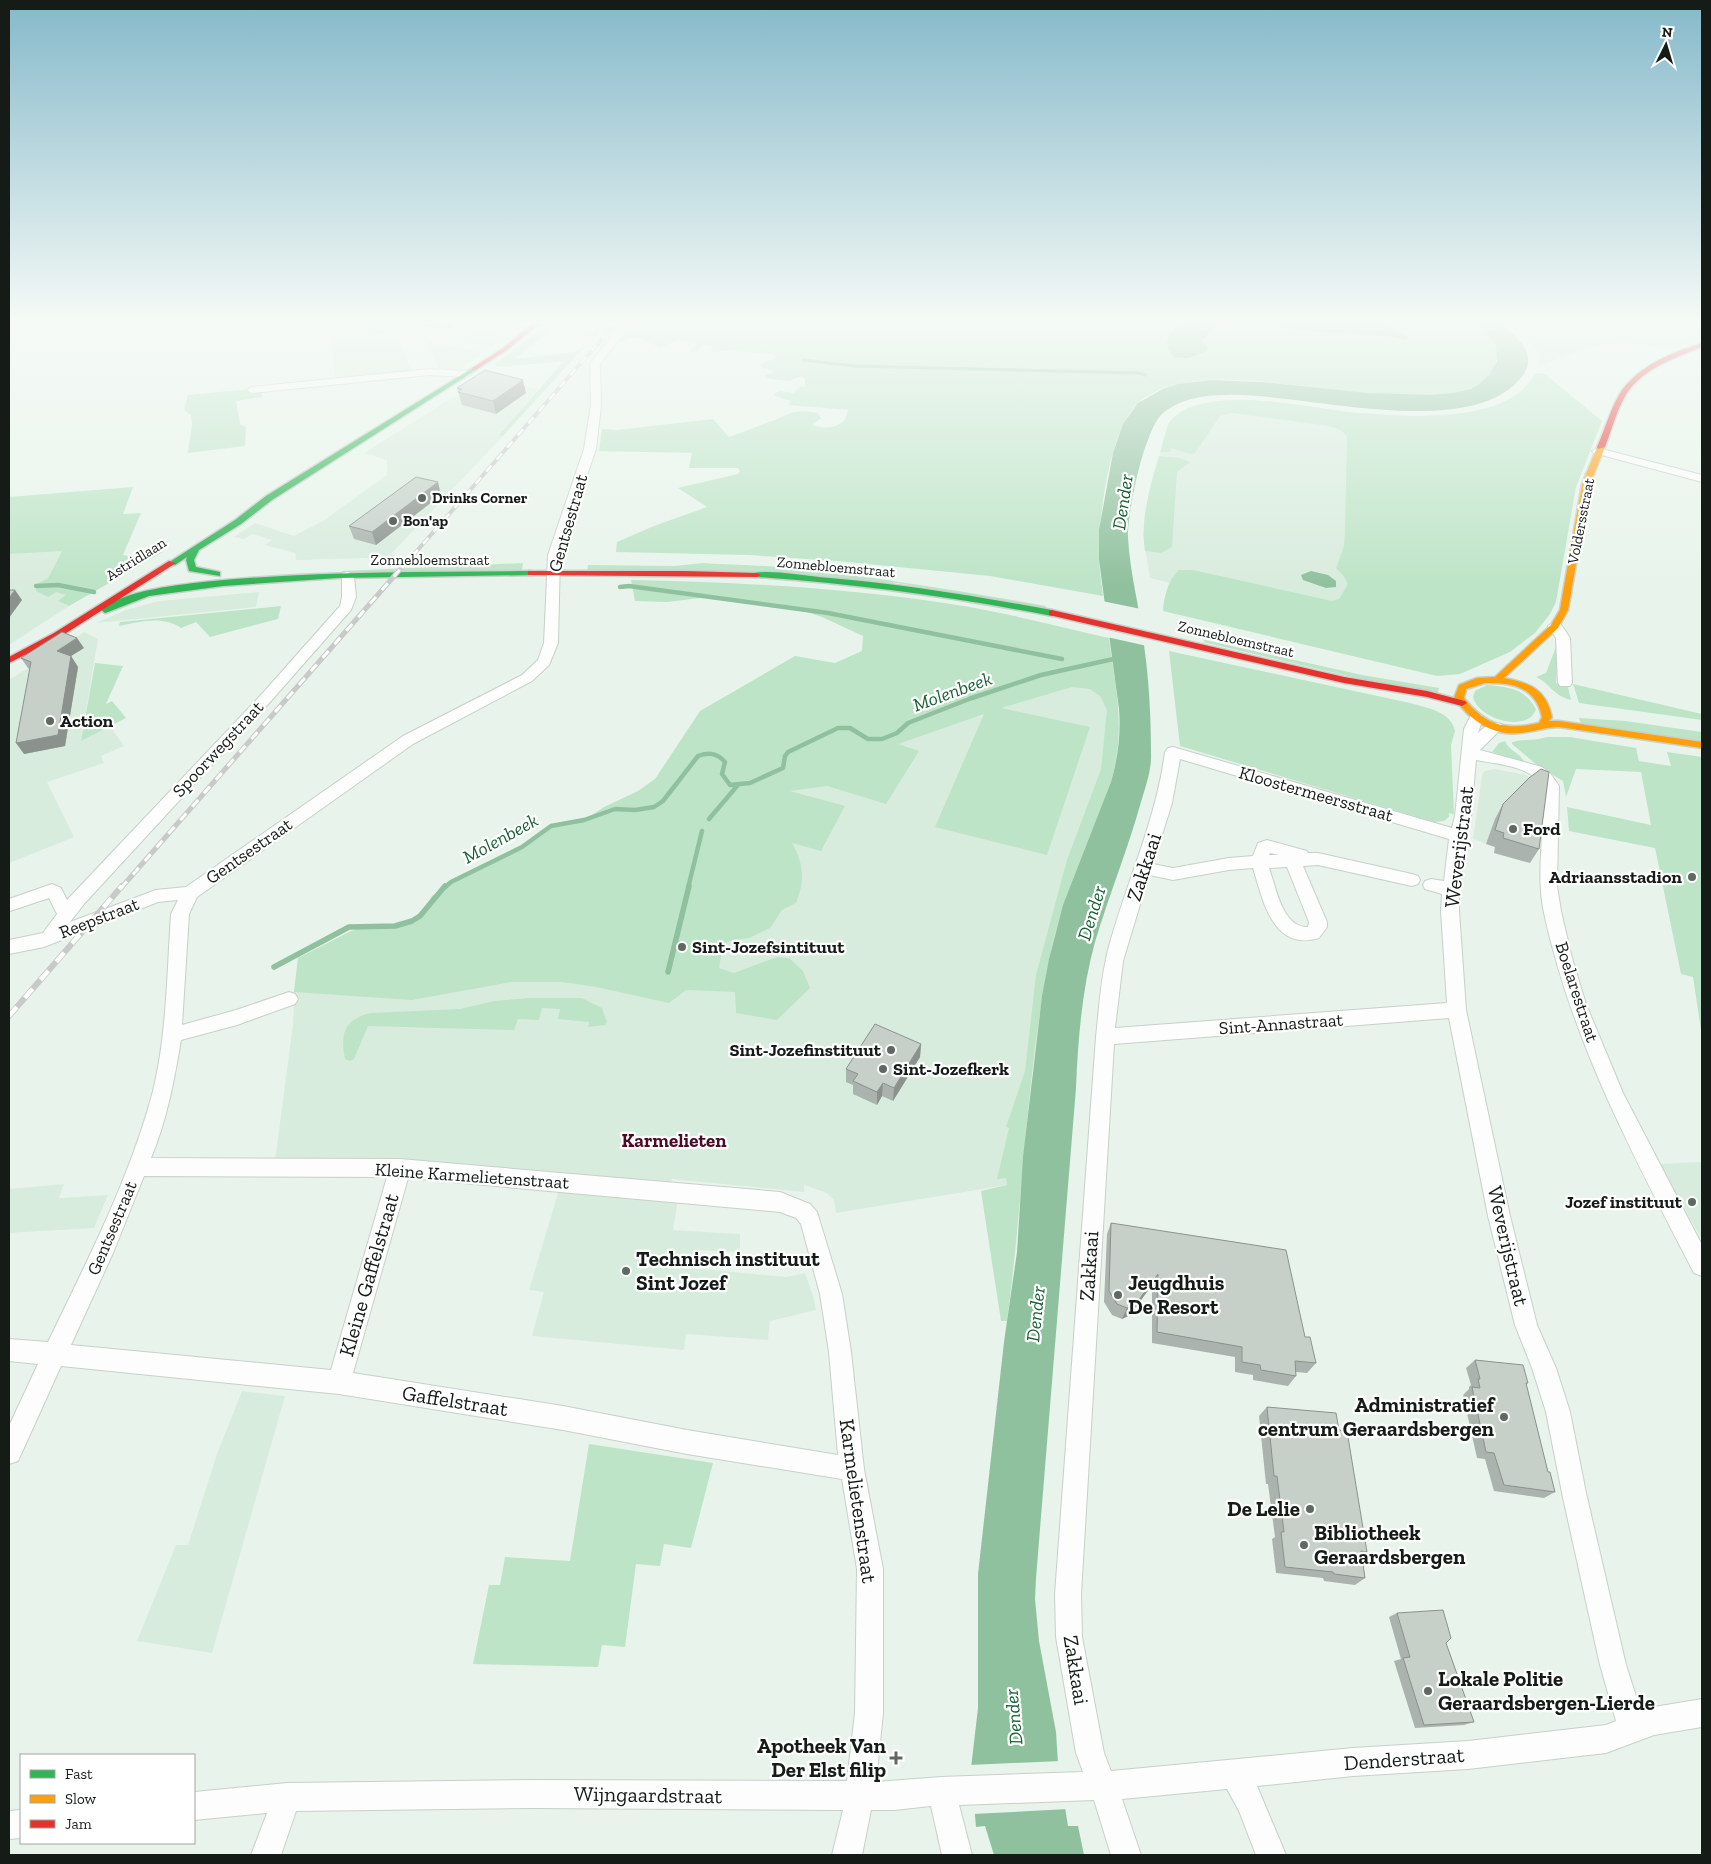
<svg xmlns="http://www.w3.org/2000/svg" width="1711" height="1864" font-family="'Zilla Slab',serif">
<rect width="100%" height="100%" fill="#e8f4eb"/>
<path fill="#d8ecdd" d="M314,324H366L371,335L396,331L411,371L336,380L328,327L315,328Z
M420,324H471L466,329L509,335L492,347L423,333Z
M1513,324H1702V340L1673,349L1629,343L1605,344L1578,351L1540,366L1538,365L1539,353Z
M427,341L484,353L455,372L439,368Z
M485,377L538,389L500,435L503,436L391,554L394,555L392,560L363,558L296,560L295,553L265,545L272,540L252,534L244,539L234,537L255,523L294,536L323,521L387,475V460L364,453Z
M1229,400L1265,401L1356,413L1347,625L1150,578L1143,535L1150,489L1169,424L1180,414L1198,405Z
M62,550L48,578L37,584L67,595L58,601L69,606L9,645L10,554Z
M259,592L256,607L96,623L126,610L159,601Z
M84,632L98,639L81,740L110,726L124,746L101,756L104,763L47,782L74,837L9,863V680Z
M1108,667L1107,774L1073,862L1025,1071L1007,1185L836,1213L834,1200L827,1193L804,1185V1192L672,1179L669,1189L275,1161L293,1024L294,1004L288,994L294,992L298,958L381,937L423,923L458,888Z
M1495,769L1526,775L1534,779L1527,862L1494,853L1495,847L1473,839L1482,775L1484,771Z
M1702,1162V1240L1659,1164Z
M64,1184L59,1198L108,1195L94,1228L9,1233V1189Z
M559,1190L678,1200L673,1230L740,1234V1252L695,1250L691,1268L786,1277L805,1273L814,1299L816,1310L770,1321L768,1340L686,1334L684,1350L532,1336L544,1292L529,1290Z
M242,1391L285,1396L212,1653L137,1641L176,1545H188L217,1454Z"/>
<path fill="#bde4c7" d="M366,324H420V327L370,335Z
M548,324H558L515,359L575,352L583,348L503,436L499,435L564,361L501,367L494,365Z
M630,324H1481C1493,340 1505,355 1489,374C1485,379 1479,385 1472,388C1436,406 1333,389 1292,385C1265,382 1239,379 1212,380C1188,381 1156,386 1138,403C1109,430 1098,520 1099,558C1099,571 1102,584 1103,596L990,576L837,561L749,555L616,552L617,542L654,526L707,507L678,488L738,474L740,471L738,468H689L692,453L599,451L602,429L617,430L713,419L729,437C743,432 756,427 769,422C792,414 792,408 818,413L821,418L812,425C824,429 835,429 845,420L848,410L788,405L791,401L775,396V393L780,391L794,393L799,387L805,386V379L801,376L789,381L765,378V375L773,373L771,370L760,367L761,363L776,358L774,355L731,350L712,352L710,345H703L696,352L690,351L697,344L678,340L661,348L635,336L621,342L617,340Z
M1536,373L1545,374L1602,421L1576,487L1556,602L1550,614L1535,633L1510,652L1460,674L1437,676L1163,611C1164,596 1168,580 1179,570H1193L1332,601L1339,599L1348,584L1343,575L1336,568L1344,546L1345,533L1347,437L1341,430L1329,426L1232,413L1220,416L1195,453C1187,456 1180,449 1171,448L1170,452H1160C1163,444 1165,431 1169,423C1197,382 1307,407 1349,412C1397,416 1474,423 1516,395C1524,390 1531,380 1536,373Z
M261,388L262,397L236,401L240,424L246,427L245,446L188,453L192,424L191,415L184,410L188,395Z
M1159,456L1180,458L1190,462L1177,472L1172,547L1161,553L1145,551C1140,519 1150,487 1159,456Z
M133,487L123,514L141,513L123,555L138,558L154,549L163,552L69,606L58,601L66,595L56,592L48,597L36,591L37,584L48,578L62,551L10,554L9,557V497Z
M523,563L522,570L341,572L343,571Z
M703,563C732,565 761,565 790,568C876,577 961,591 1046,606L1045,608L897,583L587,573L588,565L674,566Z
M631,580C740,582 849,588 957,605C1008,613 1059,627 1109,638C1116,691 1126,728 1111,782C1101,809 1091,836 1080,863C1070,891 1059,917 1052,945C1026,1069 1024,1196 1007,1321H1001L981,1191L1007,1185L1006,1178L997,1179L1009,1128L1006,1127L1025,1071L1036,975L1067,860L1101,769L1107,710L1100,696L1090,689L1072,687L1001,708L1090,727L1047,855L935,827L984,714L898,744L919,751L886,804L827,786L790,791L845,806L821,851L792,843C804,864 805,881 796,903L782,910L770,928L749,938L727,942L721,957L719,968L734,973L777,957L789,958L803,971L810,988L777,1020L736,1013L735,992L686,990L669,1003L596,987L562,982H511L412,1000L294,992L298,958L351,931L360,928H391L420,916L432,896L461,878L494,863L547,829L570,824L589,817L604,807L638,791L655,779L700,711L795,656L835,663L862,651L863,636L822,617L804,611L708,597L667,602L635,601Z
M281,606L278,619L210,637L196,622L181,628C163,615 139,622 119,626L120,622Z
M1205,640L1362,675L1439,688L1438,693L1387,685L1203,642Z
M1556,647L1558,648L1556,683L1568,687L1571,700C1552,695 1550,683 1536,677L1546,673Z
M1169,651L1410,703C1427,708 1451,711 1455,731L1451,745L1454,814L1449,813V817L1444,821L1434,822L1180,746Z
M95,663L123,666L106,704L112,701L126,718L81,741Z
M1573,684L1702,714V720L1579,703Z
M1487,685C1509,687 1524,688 1536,709C1528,734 1478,719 1473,697L1475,691Z
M1579,718L1625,721L1702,732V743L1581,724Z
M1547,737H1570L1636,748L1639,761L1671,766L1667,752L1702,757V1037L1693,977L1681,974L1655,848L1569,831L1567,807L1651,825L1641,772L1576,769L1566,797L1563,781L1537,765L1512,744V742C1524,739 1535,741 1547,737Z
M1505,741C1509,751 1521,753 1524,762L1492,752L1499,743Z
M529,998H582L602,1008L607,1022L605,1025L588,1027L589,1022L558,1019L560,1009L542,1008L539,1020L518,1019L514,1030L368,1026L354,1059L350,1061L345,1059C340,1033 344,1020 370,1013L460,1009L494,1001Z
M589,1444L713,1463L691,1548L664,1544L660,1566L636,1564L625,1647L602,1645L598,1667L473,1664L489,1585H500L505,1557L570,1561Z"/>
<path fill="#90c19e" d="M1183,324H1224C1213,327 1209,333 1202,341L1208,348L1207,351L1188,358H1175C1161,346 1167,332 1183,324Z
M1269,324L1384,325C1391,326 1397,328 1401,334L1409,337L1406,340L1395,337L1279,328V326Z
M1481,324H1504C1511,333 1521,340 1526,350C1531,362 1527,372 1518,381C1463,441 1300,392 1226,395C1203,395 1179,399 1162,414C1144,431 1127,513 1128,538C1130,574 1140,609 1144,645C1149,680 1151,717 1151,752C1152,769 1146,785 1141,802C1128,849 1109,895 1095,942C1082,989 1078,1039 1076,1088L1036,1578L1035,1599L1039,1641L1056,1732L1058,1763L1068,1826H1078L1084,1855H994L985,1826L976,1827L971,1768L978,1708V1574L1004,1342L1017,1252L1023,1157L1042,996L1049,959L1063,905L1111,782C1118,758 1121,733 1119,709L1099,560V530L1113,453L1123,424L1138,403L1163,389L1178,384L1211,380L1262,382L1367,393L1431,395L1454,393L1471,389L1479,384L1489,375L1497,361L1496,346Z
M1311,571L1328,575L1336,581V587L1326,588L1303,580L1301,575Z"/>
<path fill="#e8f4eb" d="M1102,601L1141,609L1147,646L1107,637Z
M1061,1761L1068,1809L973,1814L969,1765Z"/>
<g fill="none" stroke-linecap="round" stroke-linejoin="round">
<path stroke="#90c19e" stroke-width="3" d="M803,360L854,366L1138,373L1146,375"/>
<path stroke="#90c19e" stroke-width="4.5" d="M36,586L58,585L94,592
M620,587L629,586L828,613L1062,659
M709,819L737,786
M444,888L451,882L522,847L551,826L584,820L615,809L635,810L654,807L663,801L698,756C709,752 717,753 725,762L722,774L730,785L750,783L783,768L785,756L788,752L838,728H850L868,739H882L897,733L908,723L969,699L1041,675L1118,658
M688,888L702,831"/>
<path stroke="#90c19e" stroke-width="5.5" d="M274,967L349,927L395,926L412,921L420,916L445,886
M668,972L689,886"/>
<defs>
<path id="street" d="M587,324H597L595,335H589Z
M621,324H631L600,364L601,405L596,449L560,555L558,643L549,665L532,681L413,744L197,897L189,914L182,1025L236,1010L289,992L295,994L298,999L295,1004L237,1025L181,1040C174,1081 167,1120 151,1158L400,1159L780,1192L810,1204L817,1212L842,1294L851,1352L864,1469L883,1569V1713L876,1782L941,1777L1083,1772L1076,1753L1056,1637L1055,1594L1096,1037C1099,1008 1101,978 1108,950C1126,883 1156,821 1165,752L1168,748L1173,747L1452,828L1455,816L1464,729L1471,715H1481L1483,718L1478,733C1484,727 1492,721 1501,724L1503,727L1480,750L1542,767L1550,773L1559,786L1557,886L1561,911L1572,958L1586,1004L1623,1093L1702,1245V1276L1694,1273C1634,1157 1572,1042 1544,913C1537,881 1542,848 1543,815C1543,805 1545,794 1543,785C1529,766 1497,764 1476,760L1471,816L1466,836L1459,889V911L1466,1010L1510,1216L1537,1325L1556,1368L1570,1412L1586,1493L1626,1665L1641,1712L1654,1707L1702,1699V1727L1654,1735L1606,1753L1468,1769L1353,1776L1257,1786L1286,1855H1256L1239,1811L1227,1789L1122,1799L1141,1855H1111L1094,1800L959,1805L972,1855H942L931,1806L894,1810H871L862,1855H832L843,1810L534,1808L296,1811L281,1855H251L267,1813L194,1820V1792L287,1783L534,1780L847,1781L855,1713L857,1569L842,1479L687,1454L563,1430L339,1394L61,1366L18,1461L9,1464V1426L38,1364L9,1361V1339L48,1342C87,1261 130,1178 153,1091C167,1034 167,972 171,914L178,900L158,902L44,947L9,954V940L43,933L57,914L49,898L10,911L9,899L52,884L61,888L67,900L261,695L340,606L342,597V576L343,573L348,572L354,576L356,597L351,610L271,701L84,904L70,922L156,890L186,887L403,736L522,675L538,660L544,643L548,555L584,449L591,405L590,364ZM1180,759L1449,839L1444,881L1431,879L1425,881L1423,885L1425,889L1442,894L1441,911L1447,1003L1115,1028L1123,961L1149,875L1173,880L1229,870L1253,868C1263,901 1273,952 1319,938L1327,927V922L1303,866L1318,865L1412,886L1418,884L1420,880L1418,876L1412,874L1318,853H1308L1307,851L1267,840L1258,843L1253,856L1229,858L1173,868L1153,864L1172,803ZM1270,853L1279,855H1269ZM1287,867L1309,922L1308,927C1282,928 1276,887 1269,868ZM1449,1018L1488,1216L1515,1325L1532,1368L1546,1412L1562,1493L1600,1665L1616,1721L1606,1725L1468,1741L1353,1748L1111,1771L1104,1753L1082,1637L1081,1594L1114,1044ZM144,1176L387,1177L331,1370L71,1345L113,1253ZM408,1178L780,1212L796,1218L801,1224L820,1294L829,1352L838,1455L687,1430L563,1406L353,1373Z
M429,369L466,371L471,374L466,377L429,375L252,393L247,390L252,387Z
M1598,448L1702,475V482L1594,453L1592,451Z
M1555,622L1560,623L1570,638L1572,683L1570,686H1560L1558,683L1556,638L1548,626Z
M21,1810V1838L9,1839V1811Z"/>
<path id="fast" d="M474,367L477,369L476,370L272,500L241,524L199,550L194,560L196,567L220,572V576L189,571L186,560L187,557L175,565L168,563L235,520L266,496Z
M531,571L535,573L534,575L338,578L223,586L149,596L108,612L105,613L101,610C122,590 184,584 213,581C319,571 425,572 531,571Z
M754,573C772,570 800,575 819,577C897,583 975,596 1052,610L1056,613L1052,616C954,597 856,584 757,577H754Z"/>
<path id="slow" d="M1598,445L1605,447L1590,484L1568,610L1558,628L1504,678C1530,683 1546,689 1552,717L1549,721H1559L1702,742V748L1559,727C1545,727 1534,732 1520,733C1492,736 1470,720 1454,698L1459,685L1477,678L1495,677L1551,625L1560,610L1582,484ZM1485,683C1512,682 1536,687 1542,717L1539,723C1505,731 1485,725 1464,698L1466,689Z"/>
<path id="jam" d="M532,324H539L507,350L476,370H472V368L503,348Z
M1702,343V347C1675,358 1644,368 1627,393C1617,409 1612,429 1605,447L1598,449L1597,447C1605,429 1610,410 1620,393C1638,366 1672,352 1702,343Z
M169,561L176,563L60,637L9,663V657L54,633Z
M528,571H685L757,573L761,575L757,577L531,575H528Z
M1052,610L1344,677L1427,691L1465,701L1467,703L1462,706L1427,697L1344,683L1049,615V611Z"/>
</defs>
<use href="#street" stroke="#c7d0c9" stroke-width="2"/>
<use href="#fast" stroke="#c7d0c9" stroke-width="3"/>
<use href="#slow" stroke="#c7d0c9" stroke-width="3"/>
<use href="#jam" stroke="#c7d0c9" stroke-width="3"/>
<use href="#street" fill="#fcfdfc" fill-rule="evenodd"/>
<use href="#fast" fill="#30b455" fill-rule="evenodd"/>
<use href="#slow" fill="#ff9f0a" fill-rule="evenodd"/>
<use href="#jam" fill="#e5322d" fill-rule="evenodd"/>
<defs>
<path id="rail-far2" d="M402,568L615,324"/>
<path id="rail-far1" d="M121,888L403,566"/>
<path id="rail" d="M9,1016L122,886"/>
</defs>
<use href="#rail-far2" stroke="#c7cac8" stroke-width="4"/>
<use href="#rail-far1" stroke="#c7cac8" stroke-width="5"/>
<use href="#rail" stroke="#c7cac8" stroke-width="6"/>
<use href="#rail-far2" stroke="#fff" stroke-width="2.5" stroke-dasharray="8" stroke-linecap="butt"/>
<use href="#rail-far1" stroke="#fff" stroke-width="3" stroke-dasharray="9" stroke-linecap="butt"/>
<use href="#rail" stroke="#fff" stroke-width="4.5" stroke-dasharray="12" stroke-linecap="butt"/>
</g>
<path fill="#aab3ad" d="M426,324H453L448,329L426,326Z
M457,388L526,393L496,414L462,405Z
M441,495L376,545L354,539L349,526Z
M84,648L71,656L78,667L65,746L24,754L30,669L28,668L21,658Z
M1503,804L1539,849L1530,863L1494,853L1495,847L1486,844L1495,819Z
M921,1044L920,1057L893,1101L882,1096L877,1105L853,1094V1085L846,1082V1069Z
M1111,1223L1305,1337L1316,1363L1307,1373L1296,1372V1376L1288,1386L1253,1380V1375L1235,1372V1357L1152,1343V1285L1130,1315L1122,1319L1112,1315L1104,1302L1107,1234Z
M1475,1360L1528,1383L1526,1384L1548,1472L1555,1492L1544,1498L1494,1491L1485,1459L1477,1458L1463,1395L1469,1389V1387L1471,1385L1466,1368Z
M1267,1407L1339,1430L1367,1552L1362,1555L1365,1578L1355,1585L1324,1581L1323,1578L1276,1573L1272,1539L1275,1537L1268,1484H1266L1259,1416Z
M1397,1613L1446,1643L1474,1722L1464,1725L1415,1728L1394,1661L1401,1659L1389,1617Z"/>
<path fill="#8b928d" d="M447,324H453L448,329Z
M523,380L526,393L496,414L493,401Z
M438,482L441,495L376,545L372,532Z
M15,590L22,600L9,618V598Z
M77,638L84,648L71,656L78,667L65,746L24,754L16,743L57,651Z
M921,1044L920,1057L893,1101L894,1088Z
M883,1083L882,1096L877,1105V1092Z
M1158,1274L1152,1285L1130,1315L1122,1319L1127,1308Z"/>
<path fill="#c6d0c9" stroke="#8b928d" d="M485,370L523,380L493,401L458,392L462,389L457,388Z
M416,477L438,482L372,532L349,526Z
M9,590H15L9,598Z
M62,632L77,638L57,651L71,656L58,735L16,743L31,662L21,658Z
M1541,769L1549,772L1539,849L1503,838L1504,833L1495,830L1503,804L1529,778Z
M875,1024L921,1044L894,1088L883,1083L877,1092L853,1081L858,1074L846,1069Z
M1111,1223L1286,1250L1305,1337H1310L1316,1363L1295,1361L1296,1376L1261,1370L1260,1365L1242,1362V1347L1157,1332L1158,1274L1135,1305L1127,1308L1117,1304L1109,1291Z
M1475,1360L1523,1365L1528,1383H1526L1548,1472H1550L1555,1492L1504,1485L1494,1453L1486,1452L1472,1387L1480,1388L1478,1379H1480Z
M1267,1407L1336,1413L1339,1430L1347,1431L1367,1552L1361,1551L1365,1578L1334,1574L1333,1572L1285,1567L1281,1532H1284L1277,1476H1274Z
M1443,1610L1451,1638L1446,1643L1474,1722L1424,1725L1403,1658L1410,1657L1397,1613Z"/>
<linearGradient id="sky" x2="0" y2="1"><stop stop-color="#85b9ca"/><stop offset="0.55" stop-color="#f5faf6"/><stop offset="1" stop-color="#f5faf6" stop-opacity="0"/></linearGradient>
<rect width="1711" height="585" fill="url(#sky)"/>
<g fill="#5f6861" stroke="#fff" stroke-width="2">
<circle cx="422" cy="498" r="5"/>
<circle cx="393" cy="521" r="5"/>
<circle cx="50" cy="721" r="5"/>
<circle cx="1513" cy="829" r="5"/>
<circle cx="1692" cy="877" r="5"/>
<circle cx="682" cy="947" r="5"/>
<circle cx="891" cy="1050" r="5"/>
<circle cx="883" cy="1069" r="5"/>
<circle cx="1692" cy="1202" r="5"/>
<circle cx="626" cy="1271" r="5"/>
<circle cx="1118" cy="1295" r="5"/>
<circle cx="1504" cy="1417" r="5"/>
<circle cx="1310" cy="1509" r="5"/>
<circle cx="1304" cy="1545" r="5"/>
<circle cx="1428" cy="1691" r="5"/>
<path d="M893.5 1750.5h5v5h5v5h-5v5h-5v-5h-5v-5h5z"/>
</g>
<g text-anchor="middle" stroke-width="4.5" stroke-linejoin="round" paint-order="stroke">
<g font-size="15" font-weight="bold" fill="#151c17" stroke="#fff" text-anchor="start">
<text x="432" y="503">Drinks Corner</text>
<text x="403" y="526">Bon'ap</text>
</g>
<g font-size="15" fill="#151c17" stroke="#fff">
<text transform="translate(1581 521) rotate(-79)" y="5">Voldersstraat</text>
<text transform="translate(136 559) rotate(-32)" y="5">Astridlaan</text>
<text x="430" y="565">Zonnebloemstraat</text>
<text transform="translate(836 567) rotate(5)" y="5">Zonnebloemstraat</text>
<text transform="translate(1236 639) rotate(13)" y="5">Zonnebloemstraat</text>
</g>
<g font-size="18" fill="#151c17" stroke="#fff">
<text transform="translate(568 523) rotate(-74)" y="6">Gentsestraat</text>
<text transform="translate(218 749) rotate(-47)" y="6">Spoorwegstraat</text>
<text transform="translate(1316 794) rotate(16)" y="6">Kloostermeersstraat</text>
<text transform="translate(249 851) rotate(-35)" y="6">Gentsestraat</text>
<text transform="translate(99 918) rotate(-21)" y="6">Reepstraat</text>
<text transform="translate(1577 992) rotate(72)" y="6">Boelarestraat</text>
<text transform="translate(1281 1024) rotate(-4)" y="6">Sint-Annastraat</text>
<text transform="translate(472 1176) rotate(4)" y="6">Kleine Karmelietenstraat</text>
<text transform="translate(112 1228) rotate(-67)" y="6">Gentsestraat</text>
</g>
<g font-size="18" font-weight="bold" fill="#151c17" stroke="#fff" text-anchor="start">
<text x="60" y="727">Action</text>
<text x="1523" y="835">Ford</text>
<text x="1682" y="883" text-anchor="end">Adriaansstadion</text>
<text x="692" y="953">Sint-Jozefsintituut</text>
<text x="881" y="1056" text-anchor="end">Sint-Jozefinstituut</text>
<text x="893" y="1075">Sint-Jozefkerk</text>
<text x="1682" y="1208" text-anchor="end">Jozef instituut</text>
</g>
<g font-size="19" font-style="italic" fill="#175f33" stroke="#fff">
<text transform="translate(1122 502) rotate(-82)" y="7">Dender</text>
<text transform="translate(952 691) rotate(-20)" y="7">Molenbeek</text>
<text transform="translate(500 838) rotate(-29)" y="7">Molenbeek</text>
<text transform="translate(1091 913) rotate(-73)" y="7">Dender</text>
<text transform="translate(1035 1314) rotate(-84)" y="7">Dender</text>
<text transform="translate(1013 1717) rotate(-95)" y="7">Dender</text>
</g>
<g font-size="19" font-weight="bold" fill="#4e0a26" stroke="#fff">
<text x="674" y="1147">Karmelieten</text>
</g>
<g font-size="21" fill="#151c17" stroke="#fff">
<text transform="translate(1459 847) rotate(-83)" y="7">Weverijstraat</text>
<text transform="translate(1144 867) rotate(-72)" y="7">Zakkaai</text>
<text transform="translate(1508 1246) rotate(77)" y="7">Weverijstraat</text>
<text transform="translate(1089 1266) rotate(-86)" y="7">Zakkaai</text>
<text transform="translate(369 1275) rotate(-74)" y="7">Kleine Gaffelstraat</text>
<text transform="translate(455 1401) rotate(9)" y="7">Gaffelstraat</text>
<text transform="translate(858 1501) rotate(82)" y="7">Karmelietenstraat</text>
<text transform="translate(1076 1670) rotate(81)" y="7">Zakkaai</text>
<text transform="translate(1404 1759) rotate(-4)" y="7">Denderstraat</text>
<text transform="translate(648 1795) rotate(1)" y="7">Wijngaardstraat</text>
</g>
<g font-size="21" font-weight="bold" fill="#151c17" stroke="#fff" text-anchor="start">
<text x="636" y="1266">Technisch instituut<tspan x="636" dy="24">Sint Jozef</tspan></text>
<text x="1128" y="1290">Jeugdhuis<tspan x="1128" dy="24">De Resort</tspan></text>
<text x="1494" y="1412" text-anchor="end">Administratief<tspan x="1494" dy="24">centrum Geraardsbergen</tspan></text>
<text x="1300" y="1516" text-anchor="end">De Lelie</text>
<text x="1314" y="1540">Bibliotheek<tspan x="1314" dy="24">Geraardsbergen</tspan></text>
<text x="1438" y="1686">Lokale Politie<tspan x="1438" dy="24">Geraardsbergen-Lierde</tspan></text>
<text x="886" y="1753" text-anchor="end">Apotheek Van<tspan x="886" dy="24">Der Elst filip</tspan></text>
</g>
</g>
<rect width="1711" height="1864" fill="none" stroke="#151c17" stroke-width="20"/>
<rect x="20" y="1754" width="175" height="90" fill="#ffffff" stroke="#a1a4a2"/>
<rect x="30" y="1770" width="25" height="8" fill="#30b455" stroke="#a1a4a2"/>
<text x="65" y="1779" font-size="15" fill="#151c17">Fast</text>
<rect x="30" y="1795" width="25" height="8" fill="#ff9f0a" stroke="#a1a4a2"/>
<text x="65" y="1804" font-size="15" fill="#151c17">Slow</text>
<rect x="30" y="1820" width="25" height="8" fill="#e5322d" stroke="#a1a4a2"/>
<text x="65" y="1829" font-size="15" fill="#151c17">Jam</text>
<g transform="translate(1666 45) rotate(5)" stroke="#ffffff" stroke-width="4" paint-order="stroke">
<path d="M0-4L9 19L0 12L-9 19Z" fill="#151c17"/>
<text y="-8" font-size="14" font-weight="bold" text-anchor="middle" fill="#151c17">N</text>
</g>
</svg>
